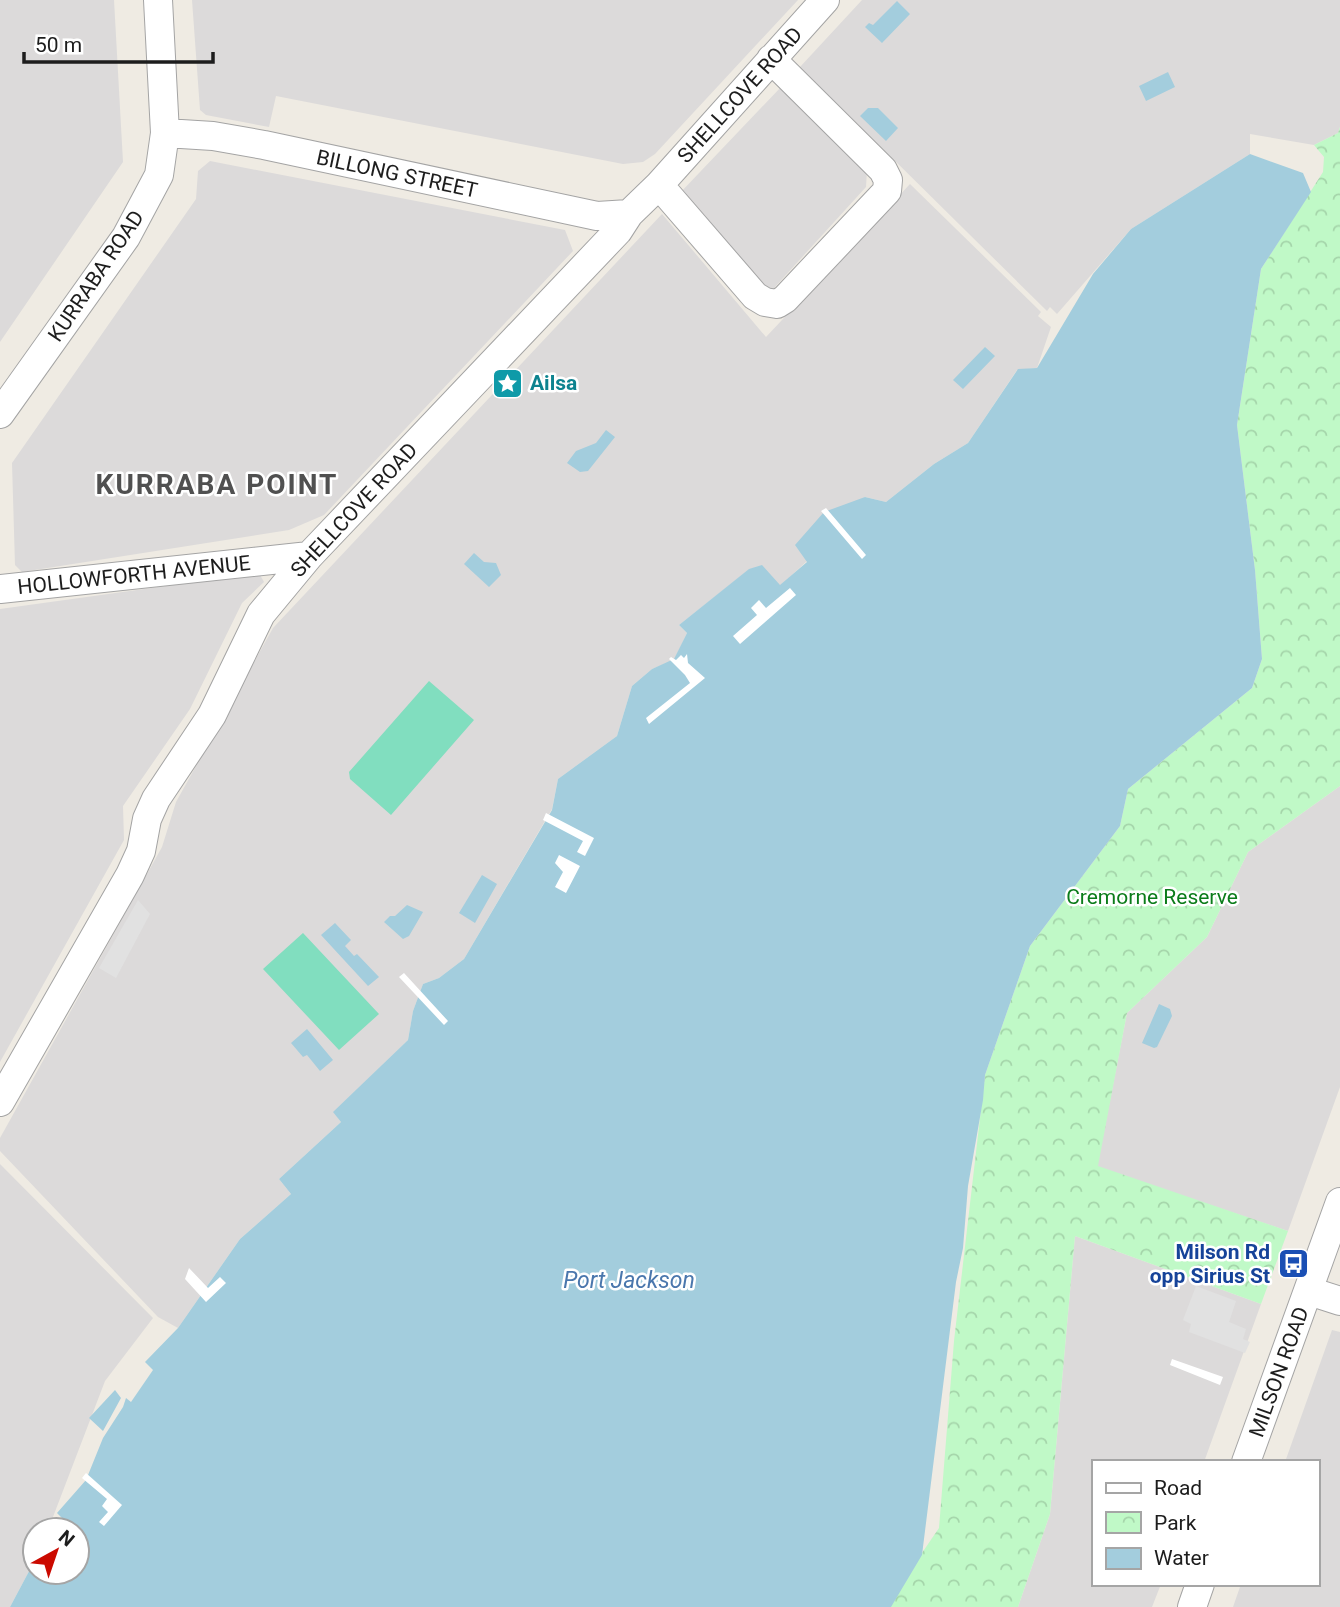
<svg xmlns="http://www.w3.org/2000/svg" width="1340" height="1607" font-family="Roboto,sans-serif">
<defs>
<pattern id="park-crowns" width="20" height="18" patternUnits="userSpaceOnUse" patternTransform="scale(1.75)"><rect width="20" height="18" fill="#c0f9c7"/><path d="M2 6a3 3 0 1 1 6 0M12 15a3 3 0 1 1 6 0" fill="none" stroke="#a5d5aa"/></pattern>
</defs>
<rect width="100%" height="100%" fill="#efebe3"/>
<path fill="#dcdada" d="M0,0H114L123,162L0,342Z
M192,0H798L655,154L643,162L623,164L276,96L269,127L206,115L200,110Z
M862,0H1340V127L1338,133L1314,145L1250,134V154L1131,229L1057,314L1050,307L1047,311L800,67Z
M781,87L867,170L866,187L774,288L760,287L680,193Z
M210,161L565,230L573,251L324,515L289,530L22,572L15,565L12,463L196,199L198,171Z
M910,184L1041,312L1038,316L1051,327L1037,368L1017,370L968,443L934,464L886,502L865,497L807,561L780,586L750,569L679,625L687,633L674,660L652,669L632,686L617,736L558,779L552,809L464,959L439,978L423,984L413,1011L408,1040L334,1112L341,1122L279,1179L291,1194L240,1239L178,1328L158,1317L0,1151V1138L162,847L176,802L273,628L662,214L766,337Z
M259,573L264,582L242,603L190,709L123,806L124,840L0,1062V609Z
M1340,786V1087L1288,1231L1097,1167L1127,1013L1207,937L1248,852Z
M0,1164L153,1318L105,1381L48,1530H35V1560L10,1607H0Z
M1075,1236L1261,1304L1204,1462H1093V1584H1161L1152,1607H1018L1050,1514Z
M1332,1330L1340,1332V1607H1233L1241,1584H1317V1462H1285Z"/>
<path fill="url(#park-crowns)" d="M1340,127V786L1248,852L1207,937L1127,1013L1098,1166L1288,1231L1261,1304L1075,1236L1050,1514L1018,1607H885L939,1528L954,1341L985,1075L1030,946L1120,826L1128,789L1252,688L1262,659L1255,570L1237,425L1261,269L1323,172L1324,157L1314,145L1338,133Z"/>
<path fill="#81debf" d="M429,681L474,720L391,815L350,779L349,772Z
M303,933L379,1014L339,1050L263,969Z"/>
<path fill="#e1e1e1" d="M138,900L150,914L116,978L99,968Z
M1196,1286L1236,1301L1229,1322L1246,1329L1243,1339L1250,1342L1245,1353L1189,1332L1191,1324L1183,1320Z"/>
<path fill="#a3cddd" d="M897,1L910,14L882,43L865,27L869,23L873,25Z
M1168,72L1175,87L1146,101L1139,86Z
M868,108H878L898,128L886,141L860,116Z
M1250,154L1303,173L1311,192L1261,269L1237,425L1255,570L1262,659L1252,688L1128,789L1120,826L1030,946L985,1075L983,1100L968,1186L963,1248L956,1282L922,1555L891,1607H10L35,1560V1572H77V1530H55L64,1520L57,1513L86,1480L103,1438L123,1407L126,1398L131,1402L153,1370L145,1362L178,1328L240,1239L291,1194L279,1179L341,1122L333,1112L408,1040L413,1011L423,984L439,978L464,959L552,810L558,779L617,736L632,686L652,669L674,659L687,633L679,625L749,569L762,565L780,585L807,562L795,545L824,512L865,497L886,502L934,464L968,443L1018,369L1037,368L1093,274L1131,229Z
M985,347L995,356L963,389L953,380Z
M606,430L615,437L588,471L580,472L567,463L576,451L596,443Z
M474,553L484,562L496,563L501,575L489,587L464,564Z
M482,875L497,884L475,923L459,913Z
M407,905L423,912L409,936L403,939L384,922L390,916H395Z
M335,923L351,940L345,946L354,956L357,954L379,977L368,986L321,935Z
M1159,1004L1170,1009L1172,1016L1157,1047L1154,1048L1142,1043Z
M307,1029L333,1060L320,1071L307,1055L303,1057L291,1043Z
M115,1390L121,1398L103,1431L89,1418Z"/>
<path fill="#fff" d="M826,508L866,555L862,559L821,511Z
M790,588L796,595L740,644L733,636L757,615L751,608L759,600L766,608Z
M687,654L688,663L705,678L649,724L646,718L690,683L685,675L669,659L671,657L676,660L681,655L684,658Z
M546,813L594,838L585,856L577,852L583,841L543,820Z
M559,855L580,866L566,893L555,887L563,872L555,863Z
M404,973L448,1021L444,1025L399,977Z
M189,1268L208,1288L220,1277L226,1283L206,1302L185,1279Z
M1172,1359L1223,1377L1220,1385L1170,1365Z
M86,1473L122,1505L104,1526L99,1522L108,1512L102,1506L107,1499L82,1478Z"/>
<g fill="none" stroke-linecap="round" stroke-linejoin="round">
<defs>
<path id="minor" d="M165,133L213,136L264,145L597,216L629,214
M659,185L755,296L765,302L777,304L785,299L887,191L888,180L883,170L771,59
M0,414L126,237L159,175L165,133L158,0
M0,589L309,556
M0,1102L130,875L141,851L147,819L156,799L212,715L261,614L309,556L618,231L629,214L659,185L825,0
M1309,1291L1340,1301
M1246,1462L1340,1202
M1192,1607L1200,1584"/>
</defs>
<use href="#minor" stroke="#a4a4a4" stroke-width="30"/>
<use href="#minor" stroke="#fff" stroke-width="28"/>
</g>
<defs>
<symbol id="sight-square" viewBox="-11 -11 22 22"><rect x="-9" y="-9" width="18" height="18" rx="4" fill="#0f9aa8" stroke="#fff"/><path d="M0-6L1.8-2.2L6-1.7L2.9 1.2L3.7 5.4L0 3.3L-3.7 5.4L-2.9 1.2L-6-1.7L-1.8-2.2Z" fill="#fff"/></symbol>
<symbol id="bus-square" viewBox="-11 -11 22 22"><rect x="-9" y="-9" width="18" height="18" rx="4" fill="#1a4fb4" stroke="#fff"/><path d="M-5-6H5V4H4V6H2V4H-2V6H-4V4H-5ZM-3.5-4V0h7V-4ZM-3.5 1.2v1.5H-2V1.2ZM2 1.2v1.5H3.5V1.2Z" fill="#fff"/></symbol>
</defs>
<g fill-rule="evenodd">
<use href="#sight-square" x="490" y="366" width="35" height="35"/>
<use href="#bus-square" x="1276" y="1246" width="35" height="35"/>
</g>
<g text-anchor="middle" stroke-width="5" stroke-linejoin="round" paint-order="stroke">
<g font-size="21" fill="#1d1d1d" stroke="#fff">
<text transform="translate(740 95) rotate(-48)" y="7">SHELLCOVE ROAD</text>
<text transform="translate(397 174) rotate(12)" y="7">BILLONG STREET</text>
<text transform="translate(96 276) rotate(-56)" y="7">KURRABA ROAD</text>
<text transform="translate(354 510) rotate(-47)" y="7">SHELLCOVE ROAD</text>
<text transform="translate(134 575) rotate(-6)" y="7">HOLLOWFORTH AVENUE</text>
<text transform="translate(1279 1372) rotate(-70)" y="7">MILSON ROAD</text>
</g>
<g font-size="21" font-weight="bold" fill="#0d838f" stroke="#fff" text-anchor="start">
<text x="530" y="390">Ailsa</text>
</g>
<g font-size="21" fill="#0b7c1a" stroke="#fff">
<text x="1152" y="904">Cremorne Reserve</text>
</g>
<g font-size="21" font-weight="bold" fill="#164399" stroke="#fff" text-anchor="end">
<text x="1270" y="1259">Milson Rd<tspan x="1270" dy="24">opp Sirius St</tspan></text>
</g>
<g font-size="23" font-style="italic" fill="#4a77ad" stroke="#fff">
<text x="629" y="1288">Port Jackson</text>
</g>
<g font-size="28" font-weight="bold" letter-spacing="2" fill="#505050" stroke="#fff">
<text x="217" y="494">KURRABA POINT</text>
</g>
</g>
<rect x="1092" y="1460" width="228" height="126" fill="#ffffff" stroke="#a5a5a5" stroke-width="2"/>
<rect x="1106" y="1483" width="35" height="10" fill="#ffffff" stroke="#a5a5a5" stroke-width="2"/>
<text x="1154" y="1495" font-size="21" fill="#1d1d1d">Road</text>
<rect x="1106" y="1512" width="35" height="21" fill="url(#park-crowns)" stroke="#a5a5a5" stroke-width="2"/>
<text x="1154" y="1530" font-size="21" fill="#1d1d1d">Park</text>
<rect x="1106" y="1548" width="35" height="21" fill="#a3cddd" stroke="#a5a5a5" stroke-width="2"/>
<text x="1154" y="1565" font-size="21" fill="#1d1d1d">Water</text>
<g transform="translate(56 1551) rotate(40)"><circle r="33" fill="#ffffff" stroke="#a5a5a5" stroke-width="2"/>
<path d="M0-5L12 26L0 18L-12 26Z" fill="#cb0a00"/>
<text y="-10" font-size="19" font-weight="bold" text-anchor="middle" fill="#1d1d1d">N</text>
</g>
<path d="M24 52v10h189v-10" fill="none" stroke="#1d1d1d" stroke-width="3.5"/>
<text x="35" y="52" font-size="21" fill="#1d1d1d" stroke="#ffffff" stroke-width="5" paint-order="stroke">50 m</text>
</svg>
